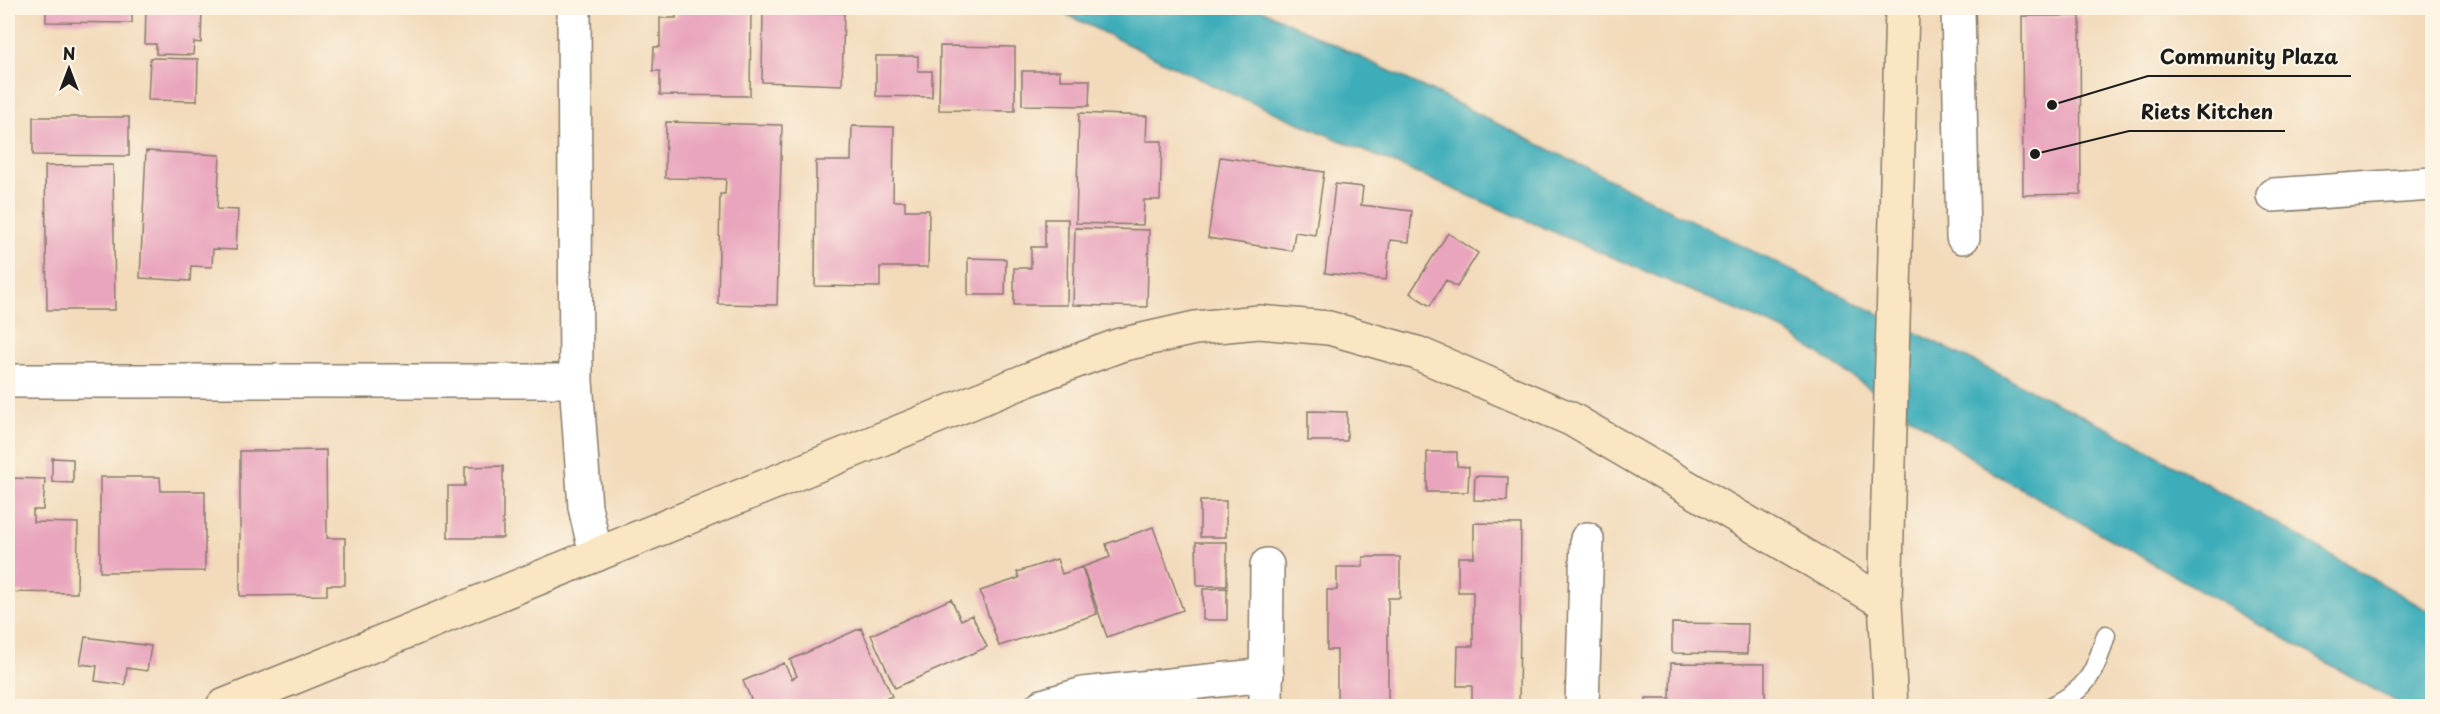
<svg xmlns="http://www.w3.org/2000/svg" width="2440" height="714" font-family="'Playpen Sans',sans-serif">
<rect width="100%" height="100%" fill="#fcf5e5"/>
<filter id="ink" filterUnits="userSpaceOnUse"><feTurbulence type="fractalNoise" baseFrequency=".0167" numOctaves="2"/><feDisplacementMap in="SourceGraphic" scale="12" xChannelSelector="R" yChannelSelector="G"/><feConvolveMatrix kernelMatrix="1 2 1 2 8 2 1 2 1" color-interpolation-filters="sRGB"/></filter>
<filter id="wash" filterUnits="userSpaceOnUse"><feTurbulence type="fractalNoise" baseFrequency=".008" numOctaves="4" result="noise"/><feDisplacementMap in="SourceGraphic" scale="24" xChannelSelector="R" yChannelSelector="G"/><feGaussianBlur stdDeviation="1.35" result="paint"/><feColorMatrix in="noise" values="0 0 0 0 0 0 0 0 0 0 0 0 0 0 0 0 0 1.4 0 .05"/><feComposite in="paint" operator="in"/></filter>
<g filter="url(#wash)">
<rect width="100%" height="100%" fill="#f2daba"/>
<path fill="#3eadba" stroke="#2d646b" stroke-width="1.5" d="M1053,8H1258L1448,99L2123,436L2432,613V706H2403L1994,473L1785,331L1220,89Z"/>
<g id="blocks">
<path fill="#e9a5bd" d="M46,8H132V23L46,22Z
M146,8H202L201,43L194,42L193,55L156,54V44H145Z
M676,8H751L750,96L660,95V71H653L654,47H660V18H676Z
M763,8H804V12L844,13L842,85L762,82Z
M1732,8H1766V11H1732Z
M2022,16H2080L2081,194L2023,195Z
M940,46L1015,47V111L939,110Z
M876,56H918V71H932V97L876,96Z
M150,58L198,59L197,101L148,100Z
M1022,71H1060V80H1090L1089,106L1022,105Z
M1079,113L1147,116L1146,141H1162L1160,200H1144L1143,225L1076,223Z
M33,117H129V156L33,155Z
M666,122L782,125L777,305L718,304L720,194H725L726,179L665,178Z
M852,126L894,127L893,201H905V210H929L928,267H880V287L815,286L816,161H851Z
M146,151L220,155L217,209L238,210L236,250L213,249L212,267L191,266L190,281L140,278Z
M1220,157L1324,172L1315,235L1295,232L1292,251L1208,238Z
M113,165L115,310H47L45,166Z
M1335,184L1363,187L1361,205L1412,211L1409,242L1390,240L1386,280L1325,273Z
M1045,219H1068L1067,305H1014V268H1031V247H1045Z
M1075,228L1149,230L1147,307L1073,305Z
M1448,233L1478,253L1457,287L1446,280L1430,306L1410,293Z
M968,258L1006,259L1005,295H968Z
M1308,411L1347,412V441H1308Z
M326,450L327,538H345V585H327V595L240,596V451Z
M1427,452H1457V466L1469,467L1468,492H1427Z
M52,458L73,459V483L52,482Z
M503,466V538H448V486H465V467Z
M1475,476L1508,477L1507,501L1474,500Z
M100,477H160L161,491H205V571L100,572Z
M8,478L45,479L43,510H33V522L78,523L77,593L8,592Z
M1200,501H1226V537H1200Z
M1474,523L1521,524L1519,706H1472V686H1457L1458,646H1473V592H1458V557H1474Z
M1153,527L1183,610L1107,637L1083,567L1110,557L1106,544Z
M1196,542H1227V586H1197Z
M1363,557H1400V598H1388V706H1337V650H1327V590H1337V567H1363Z
M1057,559L1062,574L1082,567L1097,614L999,646L980,591L1019,578L1017,572Z
M1227,588V620H1203V589Z
M951,599L961,620L972,615L987,647L895,688L871,635Z
M1672,623L1748,624L1747,654L1672,653Z
M861,628L892,696L880,701L883,706H843L841,701L830,706H754L743,681L784,663L792,679L797,676L790,660Z
M85,637L151,646L147,671L127,668L125,685L95,681L97,666L80,664Z
M1671,663L1765,664V706H1646V698H1670Z"/>
</g>
</g>
<g filter="url(#ink)">
<use href="#blocks" fill-opacity="0" stroke="#877b6b" stroke-width="1.5"/>
<g fill="none" stroke-linecap="round" stroke-linejoin="round">
<defs>
<path id="lane" d="M2052,706C2088,689 2095,672 2106,635"/>
<path id="street" d="M574,8L576,381L585,507L596,555
M1958,8L1963,237
M2273,195L2432,184
M8,381H576
M1042,706L1083,694L1267,675
M1266,706L1267,565
M1582,706L1587,539"/>
<path id="secondary" d="M223,706L1047,372L1120,345L1195,328L1259,322L1329,328L1417,353L1571,419L1885,603
M1891,706L1885,603L1902,8"/>
</defs>
<use href="#lane" stroke="#877b6b" stroke-width="21"/>
<use href="#street" stroke="#877b6b" stroke-width="36"/>
<use href="#secondary" stroke="#877b6b" stroke-width="36"/>
<use href="#lane" stroke="#fff" stroke-width="18"/>
<use href="#street" stroke="#fff" stroke-width="33"/>
<use href="#secondary" stroke="#fbe6c3" stroke-width="33"/>
</g>
</g>
<path fill="none" stroke="#1c1c1c" stroke-width="2" d="M2052 105L2148 76H2351M2035 154L2129 131H2285"/>
<g fill="#1c1c1c" stroke="#fcf5e5" stroke-width="2">
<circle cx="2052" cy="105" r="6"/>
<circle cx="2035" cy="154" r="6"/>
</g>
<g font-size="20" text-anchor="middle" font-weight="bold" fill="#1c1c1c" stroke="#fcf5e5" stroke-width="4.5" stroke-linejoin="round" paint-order="stroke">
<text x="2249" y="64">Community Plaza</text>
<text x="2207" y="119">Riets Kitchen</text>
</g>
<rect width="2440" height="714" fill="none" stroke="#fcf5e5" stroke-width="30"/>
<g transform="translate(69 69)" stroke="#fcf5e5" stroke-width="4.5" paint-order="stroke">
<path d="M0-4.5L10 22L0 15L-10 22Z" fill="#1c1c1c"/>
<text y="-9" font-size="16" font-weight="bold" text-anchor="middle" fill="#1c1c1c">N</text>
</g>
</svg>
